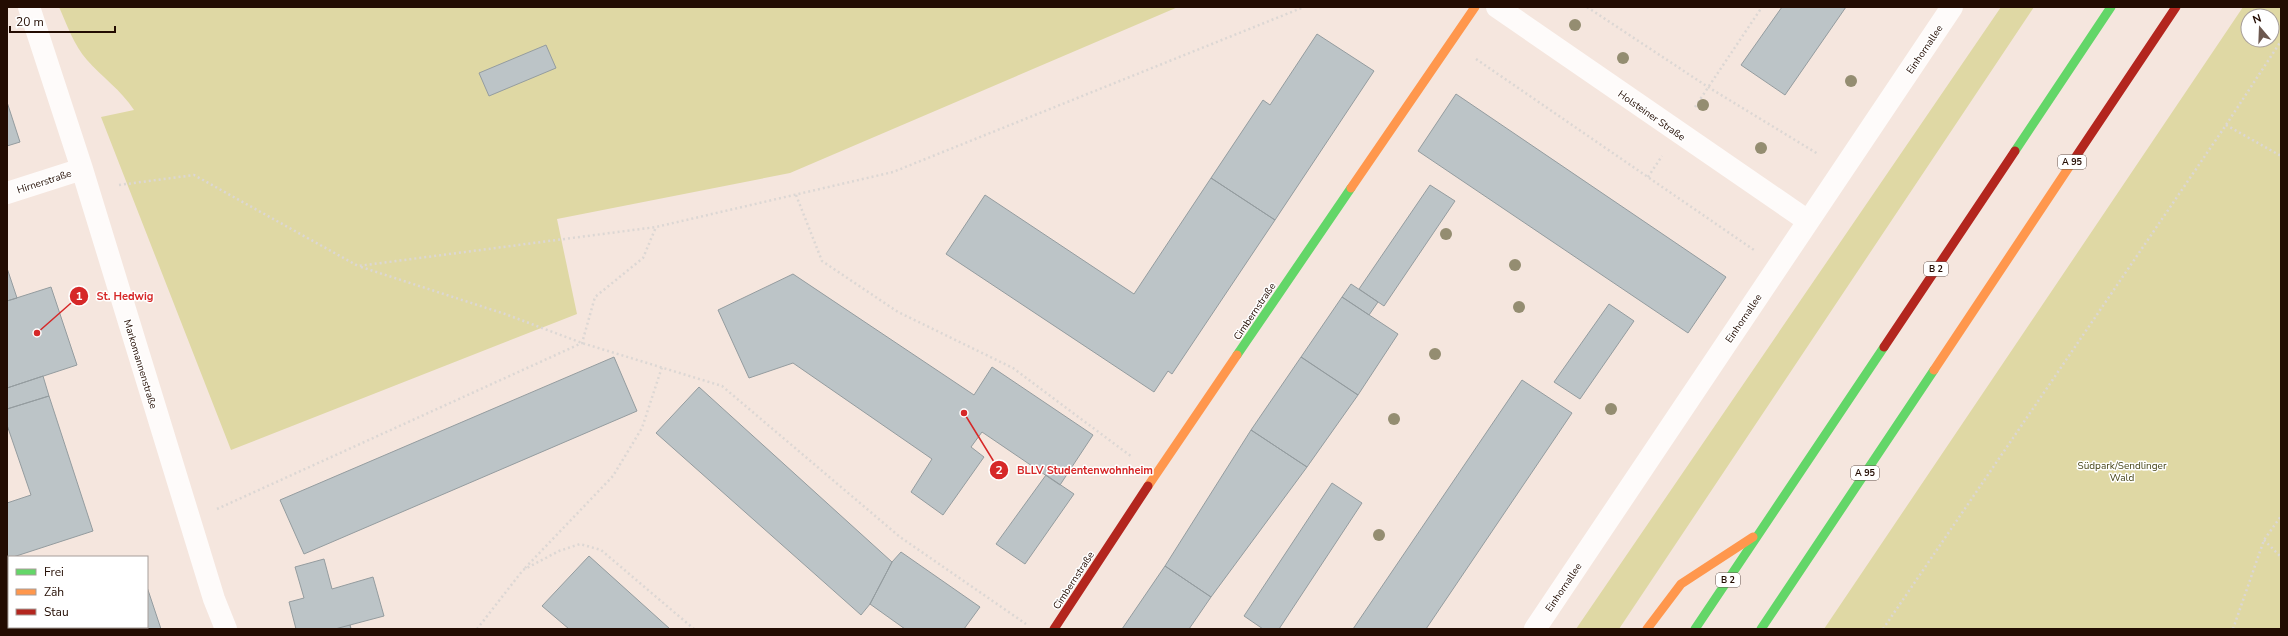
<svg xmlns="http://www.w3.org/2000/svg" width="2288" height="636" font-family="'Nunito Sans',sans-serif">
<rect width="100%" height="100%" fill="#f5e6de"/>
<path fill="#dfd8a4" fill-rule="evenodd" d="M59,7H1178L790,173L557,219L577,314L231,450L101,117L134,110C121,90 102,77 87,60C74,45 67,25 59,7Z
M2001,7H2034L1619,629H1576Z
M2243,7H2281V629H1824ZM2248,16H2272V40H2248Z"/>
<path fill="#bcc4c7" stroke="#949c9f" d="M1782,7H1846L1785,95L1741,65Z
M1317,34L1374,71L1275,220L1211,178L1263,100L1270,105Z
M546,45L556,68L489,96L479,73Z
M1456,94L1726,277L1688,333L1418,151Z
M7,102L20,142L7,146Z
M1211,178L1275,220L1172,374L1168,371L1154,392L946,254L985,195L1134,294Z
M1430,185L1455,201L1384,306L1359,289Z
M7,268L17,298L7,301Z
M793,274L974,395L992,367L1093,435L1060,485L982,432L971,447L984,457L943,515L911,492L932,459L793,363L749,378L718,310Z
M1351,284L1378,302L1369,315L1342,297Z
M51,287L77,365L7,388V301Z
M1342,297L1398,334L1358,395L1301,357Z
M1609,304L1634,321L1580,399L1554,382Z
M614,357L637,411L304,554L280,500Z
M1301,357L1358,395L1307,467L1251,430Z
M43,376L49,396L7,409V388Z
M1522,380L1572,413L1426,629H1353Z
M699,387L892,562L870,604L861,615L656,433Z
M49,396L93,531L7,559V503L31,495L7,425V409Z
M1251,430L1307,467L1211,597L1165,566Z
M1046,475L1074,494L1025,564L996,544Z
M1332,483L1362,503L1279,629H1263L1244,616Z
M901,552L980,607L964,629H905L870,604L892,562Z
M589,556L670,629H569L542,606Z
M324,559L332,589L373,577L384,616L350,625L351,629H296L289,602L304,598L295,567Z
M1165,566L1211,597L1189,629H1122Z
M147,587L161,629H7V613L9,612V627H147Z
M350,625L351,629H335Z"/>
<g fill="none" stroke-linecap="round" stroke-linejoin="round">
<path stroke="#dcd7d4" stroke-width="2.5" stroke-dasharray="2 3" stroke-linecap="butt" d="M1587,7L1708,87L1818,154
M1476,59L1754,250
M1695,107L1762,7
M2226,125L2281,156
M1648,177L1662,156
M119,185L194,175L358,266L656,227L893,172L1304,7
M796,195L822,261L898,312L1013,368L1132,457
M361,267L505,314L582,343L722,386L900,537L1026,624
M217,509L582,343L595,297L643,258L656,227
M2264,540L2281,557
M525,568L613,476L642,428L662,367
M477,629L523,570L559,551L580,544L601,550L694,629
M1883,629L2226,125L2281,41
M2233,629L2264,540L2281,516"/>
<path stroke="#fefbfa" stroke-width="22" d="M29,7L82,169L214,599L226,629
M1497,7L1808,221
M7,193L82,169
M1535,629L1952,7"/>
<path stroke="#63d668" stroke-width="9" d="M2015,151L2111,7
M1237,355L1351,188
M1695,629L1884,347
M1761,629L1934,370"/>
<path stroke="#ff974d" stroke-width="9" d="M1351,188L1475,7
M1934,370L2073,161
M1148,486L1237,355
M1647,629L1681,584L1753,537"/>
<path stroke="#b3261e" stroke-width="9" d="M2073,161L2176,7
M1884,347L2015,151
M1054,629L1148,486"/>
</g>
<g fill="#948d71">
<circle cx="1575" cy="25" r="6"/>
<circle cx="1623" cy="58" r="6"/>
<circle cx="1851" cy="81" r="6"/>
<circle cx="1703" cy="105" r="6"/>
<circle cx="1761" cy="148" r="6"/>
<circle cx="1446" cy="234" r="6"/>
<circle cx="1515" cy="265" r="6"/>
<circle cx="1519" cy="307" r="6"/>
<circle cx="1435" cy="354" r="6"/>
<circle cx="1611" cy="409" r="6"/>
<circle cx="1394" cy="419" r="6"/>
<circle cx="1379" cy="535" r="6"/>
</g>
<g text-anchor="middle" stroke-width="3" stroke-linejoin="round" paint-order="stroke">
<g fill="#fff" stroke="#65554e" stroke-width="1">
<rect x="2058" y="155" width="28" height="14" rx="3"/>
<rect x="1924" y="262" width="24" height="14" rx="3"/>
<rect x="1851" y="466" width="28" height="14" rx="3"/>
<rect x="1716" y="573" width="24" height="14" rx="3"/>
</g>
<g font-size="9" font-weight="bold" fill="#230c02">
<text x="2072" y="165">A 95</text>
<text x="1936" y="272">B 2</text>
<text x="1865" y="476">A 95</text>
<text x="1728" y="583">B 2</text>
</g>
<g font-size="10" fill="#230c02" stroke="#fff">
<text transform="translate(1924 49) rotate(-56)" y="4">Einhornallee</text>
<text transform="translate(1652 115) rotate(35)" y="4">Holsteiner Straße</text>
<text transform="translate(44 181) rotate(-18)" y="4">Hirnerstraße</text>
<text transform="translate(1254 311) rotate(-56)" y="4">Cimbernstraße</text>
<text transform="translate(1743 318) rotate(-56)" y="4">Einhornallee</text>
<text transform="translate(141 364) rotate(73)" y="4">Markomannenstraße</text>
<text transform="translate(1073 580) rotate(-57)" y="4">Cimbernstraße</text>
<text transform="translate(1563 587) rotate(-56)" y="4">Einhornallee</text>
</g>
<g font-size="10" fill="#454417" stroke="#fff">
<text x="2122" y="469">Südpark/Sendlinger<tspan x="2122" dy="12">Wald</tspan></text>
</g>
</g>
<path fill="none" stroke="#d62828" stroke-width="1.5" d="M37 333L79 296M964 413L999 470"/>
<g fill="#d62828" stroke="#fff" stroke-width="1.5">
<circle cx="37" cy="333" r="4"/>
<circle cx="964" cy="413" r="4"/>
<circle cx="79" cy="296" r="10"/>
<circle cx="999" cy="470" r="10"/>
</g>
<g font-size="12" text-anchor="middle" font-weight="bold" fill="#fff">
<text x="79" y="300">1</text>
<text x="999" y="474">2</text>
</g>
<g font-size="11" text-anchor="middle" font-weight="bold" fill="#d62828" stroke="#fff" stroke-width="3" stroke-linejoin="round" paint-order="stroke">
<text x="125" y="300">St. Hedwig</text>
<text x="1085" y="474">BLLV Studentenwohnheim</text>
</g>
<rect width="2288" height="636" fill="none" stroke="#230c02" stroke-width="16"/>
<rect x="8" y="556" width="140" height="72" fill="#ffffff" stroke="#a79e9a"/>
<rect x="16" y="569" width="20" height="6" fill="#63d668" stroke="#a79e9a"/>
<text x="44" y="576" font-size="12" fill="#230c02">Frei</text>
<rect x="16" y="589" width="20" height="6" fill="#ff974d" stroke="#a79e9a"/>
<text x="44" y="596" font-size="12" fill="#230c02">Zäh</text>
<rect x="16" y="609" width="20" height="6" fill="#b3261e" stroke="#a79e9a"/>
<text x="44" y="616" font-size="12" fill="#230c02">Stau</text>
<g transform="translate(2260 28) rotate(341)"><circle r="19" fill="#ffffff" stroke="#a79e9a"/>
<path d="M0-3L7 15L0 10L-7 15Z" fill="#6c584f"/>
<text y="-6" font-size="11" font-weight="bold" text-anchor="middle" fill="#230c02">N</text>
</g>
<path d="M10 26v6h105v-6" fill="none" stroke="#230c02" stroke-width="2"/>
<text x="16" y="26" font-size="12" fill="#230c02" stroke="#ffffff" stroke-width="3" paint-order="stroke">20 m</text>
</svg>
